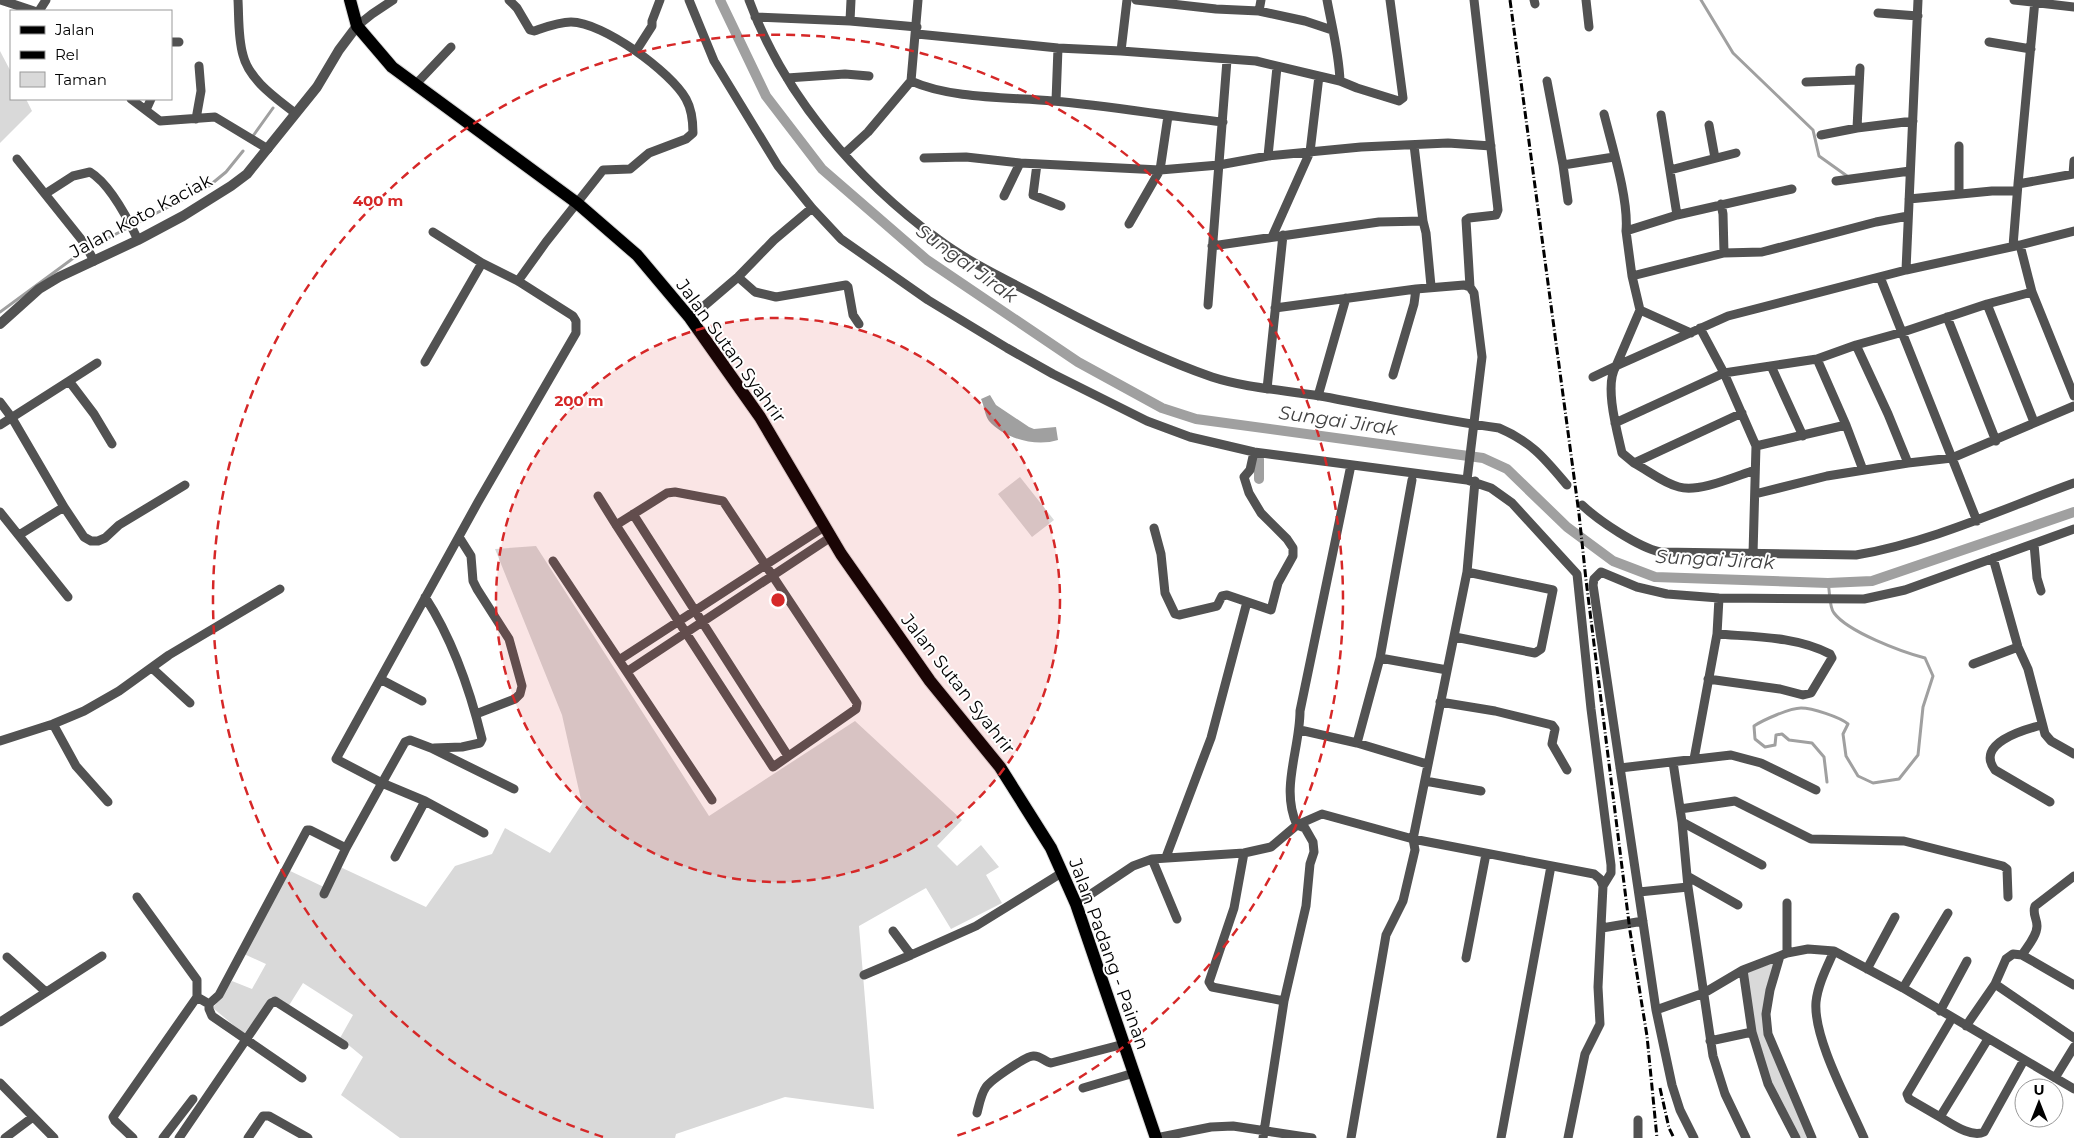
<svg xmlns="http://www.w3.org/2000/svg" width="2074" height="1138" font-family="Montserrat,sans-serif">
<rect width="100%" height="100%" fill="#fff"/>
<path fill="#d9d9d9" d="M0,51L11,72V99H26L32,111L0,143Z
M1020,477L1054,520L1032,537L998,494Z
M536,546L709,816L855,721L962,820L937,846L957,866L981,845L999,867L986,875L1002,903L951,929L926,888L859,926L874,1109L785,1097L676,1134L675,1138H400L341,1095L363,1057L340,1038L353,1015L303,983L288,1007L271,997L244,1034L213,1008L232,981L252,989L266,964L244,954L286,869L328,889L338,866L426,907L455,866L492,854L505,828L550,853L582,804L562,715L495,549Z
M1776,962L1765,1023L1808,1138H1799L1767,1079L1755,1040L1746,973Z"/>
<path fill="#a0a0a0" d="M990,395L996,405L1029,427L1034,429L1056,427L1058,440C1036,447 1005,439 989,421C985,416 984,405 981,399Z"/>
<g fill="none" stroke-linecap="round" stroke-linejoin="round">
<path stroke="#a0a0a0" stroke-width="3" d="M1701,0L1733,53L1813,130L1819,156L1847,176
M253,136L273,108
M0,312L83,251L209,186L226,172L243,151
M1827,782L1824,757L1812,743L1789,740L1782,734L1776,735L1775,745L1765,747L1755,739L1754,726C1763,720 1790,708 1801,708C1812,708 1840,717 1848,724L1843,734L1846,756L1858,776L1873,783L1899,779L1918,755L1923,707L1933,676L1925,658C1902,652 1848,632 1834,613C1829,607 1830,591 1828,583"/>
<path stroke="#a0a0a0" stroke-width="10" d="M720,0L766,96L822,169L927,260L1078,362L1162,408L1196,419L1483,458L1507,469L1567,527L1613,561L1655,577L1828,583L1872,581L2074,512
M1259,479V459"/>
<defs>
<path id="primary" d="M350,0L357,26L392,67L577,203L637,255L690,318L760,417L841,554L930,681L1000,767L1051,848L1076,904L1156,1138"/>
</defs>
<use href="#primary" stroke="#dbdbdb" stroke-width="14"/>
<path stroke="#525252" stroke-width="9" d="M1,0L34,11
M238,0C239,18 238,38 243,55C249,80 276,98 295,113
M509,0L517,8L530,30L534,31C546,27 559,22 571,22C603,22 671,72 686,99C691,108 693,123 693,133L686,139L649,153L630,169L603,170L546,242L518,281
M689,0L714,61L778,166L812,208L841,239L928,300L1007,348L1053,374L1147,421L1190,437L1254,452L1467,480L1491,488L1512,503L1577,574L1591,709L1611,865V873L1603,886
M749,0C784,96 857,180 939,240C974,266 1016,284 1054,305C1105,332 1157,358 1212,377C1246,388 1284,390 1320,396C1380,407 1439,420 1499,428C1532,442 1545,459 1567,485
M918,0L911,81C951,99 1009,97 1053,101C1110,106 1167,116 1223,122
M1136,0L1216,9L1259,11L1305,21L1332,30
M1327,0C1332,27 1339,53 1340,81
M1534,0L1535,4
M1586,0L1589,27
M2014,0L2074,7
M39,11L46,0
M1259,11L1261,0
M1878,13L1918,16
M755,17L850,21L917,27
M850,21L851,0
M357,26L372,14L393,0
M917,34L1058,48L1121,51L1256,61L1340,81L1357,88L1399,101L1403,98L1390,0
M171,42H179
M1989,42L2031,49
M636,51L652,26V21L660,0
M1121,51L1127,0
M787,78L845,74L869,76
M1547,81L1563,165L1614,157
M1806,82L1858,80
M416,84L451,47
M131,99L160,121L215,117L268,149
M1056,101L1058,48
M146,110L151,99
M1604,114C1612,146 1629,200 1626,231
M1661,115L1677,215
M196,119L201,91L199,66
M1709,125L1715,158
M1857,128L1860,68
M1821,135L1857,128L1913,121
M844,154L868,132L911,81
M1268,156L1277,67
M924,158L966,157L1020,163L1004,196
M17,159L85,244L94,261
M1020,163L1160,170L1168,116
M1037,164L1033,195L1061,206
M1563,165L1568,201
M1670,170L1736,153
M2073,174L2074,161
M1836,181L1910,171
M2018,184L2035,0
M1959,193V146
M45,194L73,176L90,172C110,184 128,219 138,240
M1909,199L1992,191H2017
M1721,204L1723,214L1724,253
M1423,221L1426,233L1431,286
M1129,224L1160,170L1219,165L1268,156L1361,147L1448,143L1491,146
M433,232L482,263L518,281L573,316L576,321V333L478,502L336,759L382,783L405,742L410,740L431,748L514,789
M1272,237L1310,152L1319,76
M2020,245L2032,292L2074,396
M1212,246L1379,222L1423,221L1414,145
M2013,246L2018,184L2074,174
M1906,270L1918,0
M1632,276L1724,253L1762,252L1876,222L1908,216
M738,277L755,292L776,297L846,285L848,287L853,315L859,324
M1880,277L1977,521
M1470,287L1466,220L1469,218L1496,215L1498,210L1474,0
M1416,289L1464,285L1470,287L1474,293L1482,357L1467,480
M1987,304L2034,422
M1208,305L1227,60
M1275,308L1416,289L1414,304L1393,375
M1640,310L1632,276L1626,231L1677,215L1792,189
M1947,317L1996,441
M690,318L738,277L774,240L812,208
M1700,328L1724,373L1756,446L1753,554
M1856,345L1888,414L1908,463
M1817,359L1846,425L1863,470
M425,362L482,263
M1771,366L1803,436
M1593,377L1616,366L1640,310L1691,333
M69,381L97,363
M1267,389L1283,235
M1318,396L1346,298
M0,402L12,418L64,507L84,537L91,541H98L105,538L119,525L185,485
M1742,413L1634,463C1649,471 1663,483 1679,487C1699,493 1736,476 1755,470
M1615,423L1724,373L1817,359L1856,345L1903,332L1987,304L2032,292
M0,425L69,381L94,414L112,444
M1756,446L1846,425
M1634,463L1622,453C1617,431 1604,385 1616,366L1728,316L1906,270L2020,245L2074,231
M1412,480L1380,658L1447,670
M1755,494L1827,476L1908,463L1952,458L2074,406
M598,496L616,525L773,767L856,709L857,703L723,501L675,492L667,493L616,525
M1582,505C1599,521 1638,547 1660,552L1856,555C1932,542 2002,509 2074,483
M0,512L68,597
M633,514L788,756
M1154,528L1161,554L1165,593L1175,614L1179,615L1217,606L1222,596L1227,595L1271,610L1278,583L1293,556V548L1287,539L1261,513L1249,493L1244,477L1250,470L1254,452
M19,535L64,507
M459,537L471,556L473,581L477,589L509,639L522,686L520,694L515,699L476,714
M2034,544L2037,578L2041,591
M1993,558L2018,647L2028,669L2045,734L2051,741L2074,754
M553,561L712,800
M425,597C453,640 470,690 482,739L480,743L462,747L434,748
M1455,637L1535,653L1541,649L1553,590L1467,572
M619,660L824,527
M1973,664L2018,647
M152,668L190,703
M628,671L831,537
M380,679L422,701
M1708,679L1780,689L1803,695L1811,693L1832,658L1830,654C1796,636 1754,637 1717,634
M1440,702L1495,711L1552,725L1555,729L1552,744L1567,770
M53,724L76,766L108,802
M2042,725C2022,730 1975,744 1995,770L2050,802
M1300,730L1357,743L1427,764
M0,741L53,724L84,711L119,691L169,655L280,589
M1357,743L1380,658
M1694,759L1717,634L1719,598
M1673,762L1682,822L1688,887L1713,1056L1725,1094L1746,1138
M1620,768L1731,755L1761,763L1816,790
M1425,781L1481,791
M1680,809L1735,801L1811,839L1904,841L2003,866L2007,869L2008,897
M1682,822L1762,865
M1244,853L1234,908L1209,982L1212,987L1284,1001L1306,906L1310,864L1314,852L1313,842L1305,828L1297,825C1280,789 1300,749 1300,711L1351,465
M395,857L425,801
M1166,857L1211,738L1247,602
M1152,859L1177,919
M1687,876L1738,905
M1639,892L1688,887
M324,894L346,848
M1076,904L1133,866L1152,859L1244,853L1271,847L1297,825L1322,814L1413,839L1594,874L1600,879L1603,886L1598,987L1600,1024L1585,1054L1568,1138
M1602,928L1643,921
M893,931L911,955L976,926L1063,872
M1834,951C1827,967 1818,984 1816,1002C1813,1038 1849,1103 1864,1138
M1787,953V903
M2022,955C2027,947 2037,936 2037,926C2037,918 2032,914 2035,906L2074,876
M1780,956L1770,990L1766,1014L1768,1034L1812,1138
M7,957L46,992
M1466,958L1486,854
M1867,969L1895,917
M1743,970L1752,1032L1768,1084L1796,1138
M864,975L911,955
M1995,984L2074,1038
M1903,988L1948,913
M197,997L209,1004L219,995L307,830H310L346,848L382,783L425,801L484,833
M209,1004V1009L212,1016L302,1078
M1656,1010L1704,993L1743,970L1787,953L1808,949L1834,951L1903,988L2074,1089
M1940,1011L1967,961
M0,1022L102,956
M1966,1026L1995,984L2006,959L2013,954L2022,955L2074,985
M1988,1039L1940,1117C1952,1124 1971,1138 1984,1132L2024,1060
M1710,1041L1752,1032
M2055,1078L2074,1047
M0,1083L54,1138
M1083,1088L1134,1073
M977,1113C979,1105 981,1094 986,1087C991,1080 1026,1056 1033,1056C1040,1055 1045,1062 1051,1063L1124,1044
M1940,1117L1909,1099L1907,1094L1952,1018
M5,1138L33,1117
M133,1138L115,1121L113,1117L197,997V980L137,897
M163,1138L193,1099
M179,1138L271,1003L275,1001L344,1045
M248,1138L263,1116H269L308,1138
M1156,1138L1211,1127L1233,1126L1312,1138
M1263,1138L1284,1001
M1351,1138L1386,935L1403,901L1415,850L1413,839L1467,572L1475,481
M1501,1138L1551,866
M1638,1138V1120
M1694,1138L1680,1110L1672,1085L1656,1010L1593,585L1594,579L1601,572L1637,587L1667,594L1719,598L1864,599L1905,590L2074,529"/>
<path stroke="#525252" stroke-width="10" d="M0,324L39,289L59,277L138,240L183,216L231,186L247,174L317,87L339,50L357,26"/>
<use href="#primary" stroke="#000" stroke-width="12"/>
<path stroke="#000" stroke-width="3" stroke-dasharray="8 2.5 1 2.5" stroke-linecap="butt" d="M1510,0L1579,514L1586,580L1630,931L1647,1036L1657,1138
M1660,1088L1669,1128L1674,1138"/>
</g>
<circle cx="778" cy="600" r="282" fill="#d62828" fill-opacity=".12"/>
<g fill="none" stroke="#d62828" stroke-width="2.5" stroke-dasharray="9 6">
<circle cx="778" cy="600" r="282"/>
<path d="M603 1137A565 565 0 1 1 953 1137"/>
</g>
<g text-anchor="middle" stroke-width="4" stroke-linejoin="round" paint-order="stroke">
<g font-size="18" fill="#000" stroke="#fff">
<text transform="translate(141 216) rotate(-28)" y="6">Jalan Koto Kaciak</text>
<text transform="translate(731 351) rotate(54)" y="6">Jalan Sutan Syahrir</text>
<text transform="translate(958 684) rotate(52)" y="6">Jalan Sutan Syahrir</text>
<text transform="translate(1109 954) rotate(70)" y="6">Jalan Padang - Painan</text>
</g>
<g font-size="19" font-style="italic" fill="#414141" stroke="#fff">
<text transform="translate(967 263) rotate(36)" y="7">Sungai Jirak</text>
<text transform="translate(1338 420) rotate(8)" y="7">Sungai Jirak</text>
<text transform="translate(1715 559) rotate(3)" y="7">Sungai Jirak</text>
</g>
</g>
<circle cx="778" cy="600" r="8" fill="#d62828" stroke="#fff" stroke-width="2.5"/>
<g font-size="15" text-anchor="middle" font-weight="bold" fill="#d62828" stroke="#fff" stroke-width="4" stroke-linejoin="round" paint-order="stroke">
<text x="378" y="206">400 m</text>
<text x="579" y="406">200 m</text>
</g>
<rect x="10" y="10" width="162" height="90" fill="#ffffff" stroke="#999999"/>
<rect x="20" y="26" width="25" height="8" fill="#000000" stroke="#999999"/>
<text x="55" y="35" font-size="15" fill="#000000">Jalan</text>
<rect x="20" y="51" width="25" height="8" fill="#000000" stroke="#999999"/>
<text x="55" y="60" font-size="15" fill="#000000">Rel</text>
<rect x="20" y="72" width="25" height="15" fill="#d9d9d9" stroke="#999999"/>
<text x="55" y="85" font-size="15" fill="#000000">Taman</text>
<g transform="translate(2039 1103)"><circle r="24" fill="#ffffff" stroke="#999999"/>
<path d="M0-4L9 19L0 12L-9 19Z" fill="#000000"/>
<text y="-8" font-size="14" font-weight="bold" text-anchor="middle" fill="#000000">U</text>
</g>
</svg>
